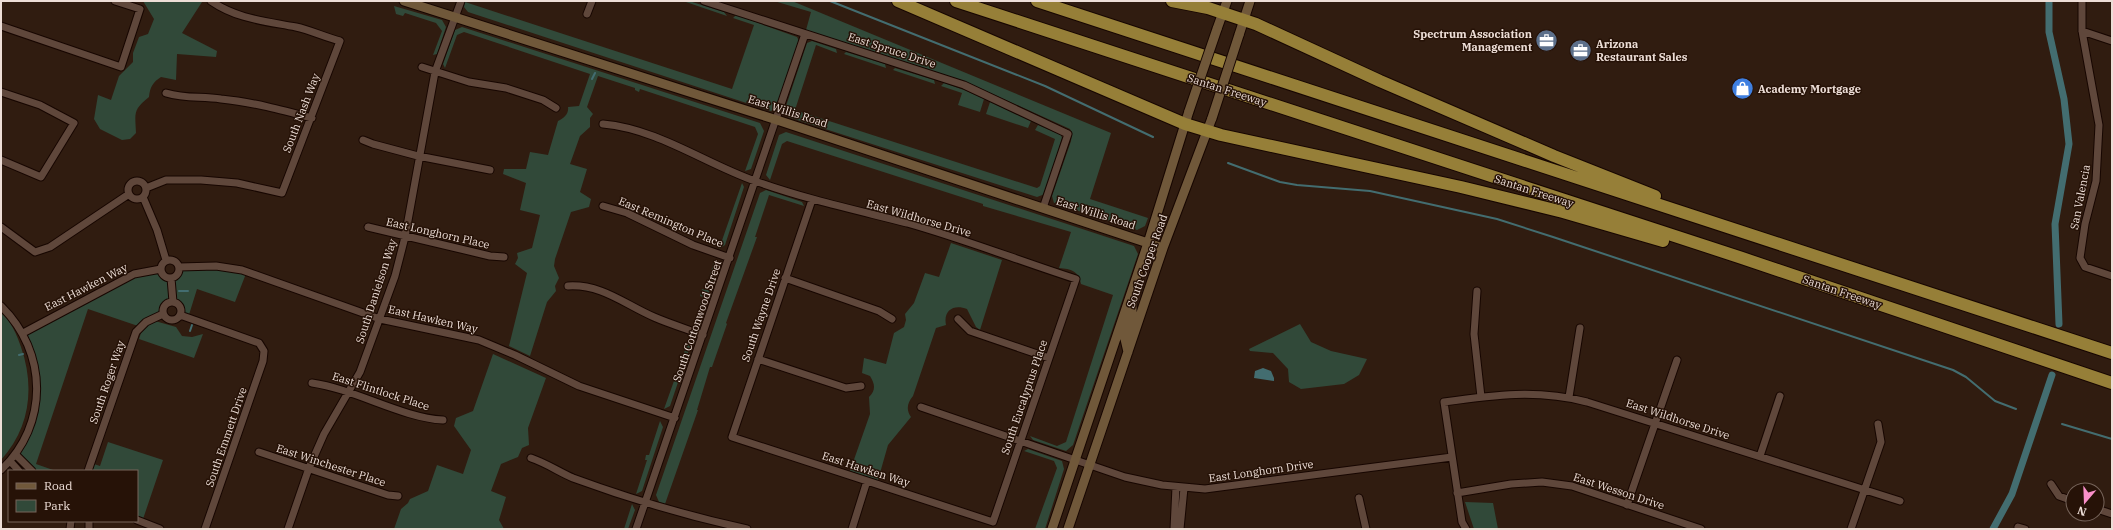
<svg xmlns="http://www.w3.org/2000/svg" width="2113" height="530" font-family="'IBM Plex Serif',serif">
<rect width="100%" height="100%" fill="#301c10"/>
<path fill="#314939" d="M143,1H201L202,2L182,33L217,51L216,57L177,54L176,80L161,77C153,82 150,87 149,97C133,110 135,112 136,133L130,139L122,140L100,129L94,119L98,95L111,100L119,76L133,62V53L139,37L148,34L154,19Z
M683,1H689L724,12L727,16Z
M774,1H792L1111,133L1090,199L1148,218L1145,226L1137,230L1054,203L1052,196L1071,141L1072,133L1070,129L964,81L806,30L811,12Z
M465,2L732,89L754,25L733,18L736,15L797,37L799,41L777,107L771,111L468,12L464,7Z
M394,6L442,20L446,27L437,54L433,55L442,31L436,23L405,13L403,16L396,14Z
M462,27L760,123L764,131L751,169L745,171L758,134L755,127L640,89L639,92L635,90V88L598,76L587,107L593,114L590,118V127L580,136L570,164L587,169L580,192L591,199L589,207L571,212L555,259L554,266L559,278L555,286L556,291L547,302L530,356L509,346L527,273L515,264L518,258L517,253L532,248L540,215L520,210L526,183L503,174L504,169H526L530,152L548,155L558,121C564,118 569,114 568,107L579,106L590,74L464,32L457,35L445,68L443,64L455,30Z
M812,41L836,49L837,53L816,45L795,110L1037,188L1040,186L1055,139L1035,130L1038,125L1061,135L1062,138L1045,194L1037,197L788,117L785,109L807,43Z
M846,52L885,64L886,68L844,54Z
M895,68L934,80L935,84L893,70Z
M944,83L964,90L984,99L980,112L958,105L962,93L941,86Z
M990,102L1031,121L1028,128L986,114Z
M786,132L1134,246L1138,254L1073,445L1066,451L1033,440L1030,436L1057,446L1066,442L1113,295L1081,284C1079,271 1071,269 1059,268L1071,232L983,206V204L787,141L782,144L770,180L766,175L779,135Z
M742,183L744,187L725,245L719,249Z
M766,190L802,202L804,206L769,195L755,237H757L726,323L727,324L712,367H710L697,410H698L665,504L659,502L656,495L760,193Z
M951,243L1002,260L980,330L976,327L967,309C954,304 943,310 946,325L936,328L913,396C907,403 906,410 911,417L888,445L878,480L850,471L870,414L869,397C876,390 875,384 870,376L862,373L864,358L886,364L894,333L904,327L906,320L905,314L914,303L925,273L939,277Z
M715,259L718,266L699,322L693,326L703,297L700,296L702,289L705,290Z
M179,267L247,271L235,302L197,289L188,318L181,312L180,307L175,303L167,304L163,311L141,327L88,309L36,464L56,471H32L16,455L29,431L36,380L23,333L134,274L162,272L165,277H174L178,272Z
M1,313C11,321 17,335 21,347C35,387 30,428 1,460Z
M155,321L176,327L182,336L192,337L203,334L194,358L139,339L142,330Z
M1300,324L1311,342L1331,351L1367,359L1359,375L1344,384L1301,389L1289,382L1288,369L1273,353L1250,351L1249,349Z
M690,336L692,341L670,406L664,409Z
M493,354L546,378L528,428L529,445L522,448L518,457L501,464L491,491L506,497L499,520L504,529H394L401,509L408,503L410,499L428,491L437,465L463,474L471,450L454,426L456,418L473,411Z
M660,421L663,427L642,491L636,494L647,460H645L646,455H649Z
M108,442L163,460L142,522L137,520V471H88L91,463L100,466Z
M1028,449L1062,461L1064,469L1045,529H1035L1057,468L1054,461L1024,451Z
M1465,502L1493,503L1498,529H1474Z
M632,504L635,510L628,529H624Z"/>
<path fill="#436d70" d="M1263,368L1271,371L1274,378V381L1254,378L1255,371Z"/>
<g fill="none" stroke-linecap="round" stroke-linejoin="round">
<path stroke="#436d70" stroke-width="2" d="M830,1L1045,86L1153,137
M592,79L595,73
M1228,163L1280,182L1297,185L1370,191L1497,219L1553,237L1953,370L1966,377L1995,401L2016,409
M179,291H188
M190,331L192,325
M19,355L23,354
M2062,424L2112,439"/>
<path stroke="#436d70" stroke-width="7" d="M2049,1V32L2064,99L2069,144L2055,224L2059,324
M1993,529L2012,494L2052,375"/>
<defs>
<path id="street" d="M704,1L964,85L1068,134L1043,208
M2082,1V31L2099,125L2096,181L2085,224L2080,258L2085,267L2112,276
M587,14L592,1
M1,26L121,67L140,9L115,1
M2082,31L2112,41
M422,67L469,82L506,88L543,100L556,108
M1,92L40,105L74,123L41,177L1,160
M166,93C186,99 201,96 221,99C252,102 282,110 312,118
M603,124C658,129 704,163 755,181C805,199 856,210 907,223C964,239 1020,261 1076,279L993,522L732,437L812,200
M363,140L373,144L418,156L490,170
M128 190a9 9 0 1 1 18 0a9 9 0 1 1-18 0Z
M146,188L166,180H201L237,183L282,193L340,41C325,37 310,30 296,27C265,21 237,19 211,1
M143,197L157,230L166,260
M603,206L627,213L693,245L730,258
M1,227L35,252L50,247L129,194
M368,227L490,256L504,257
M161 269a9 9 0 1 1 18 0a9 9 0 1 1-18 0Z
M179,267L216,266L242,270L380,319L479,340L515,355L579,386L675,418
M171,278L173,302
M785,278L879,311L892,319
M568,286C602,284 624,304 654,317C670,324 687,329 703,335
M1477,291L1474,334L1481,397
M163 311a9 9 0 1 1 18 0a9 9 0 1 1-18 0Z
M1,306C48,352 49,425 1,470
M180,315L259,343L264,351L263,361L205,529
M958,319L970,331L1049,358
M23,333L134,274L161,269
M758,359L846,388L861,386
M312,383C355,389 402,418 443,420
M1569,397L1580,328
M921,407L1125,477L1162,485L1205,489L1452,457
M259,452L388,495L398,496
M16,455L32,471
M1760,456L1780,396
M531,458C546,463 559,472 573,478C630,499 688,516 747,529
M10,461L19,471
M88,471L136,332L146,322L163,314
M2051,484L2059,496L2073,501
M1457,493L1511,484L1542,482L1572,486L1701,529
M1359,498L1366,529
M1627,505L1677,360
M2097,509L2112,514
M137,520L160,529
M89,521V529
M2018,527L2025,529
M70,529L71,521
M288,529L309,468L324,434L360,372L395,276L405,237L435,72L461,1
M636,529L805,34
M852,529L867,481
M1174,529L1176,487
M1180,529L1184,488
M1466,529L1462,522L1444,402C1494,395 1537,389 1587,402L1900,501
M1851,529L1881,442L1878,424"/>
<path id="secondary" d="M404,1L777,120L1163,248
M1217,29L1227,1
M1239,35L1250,1
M1128,352L1125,339L1132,315V298
M1052,529L1148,243L1189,111
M1068,529L1163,248L1212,118"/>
<path id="highway" d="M898,1L1185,124L1221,135L1461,187L1563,212L1663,241
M956,1L1742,258L2112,383
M1037,1L2112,353
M1172,1L1208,8L1256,24L1380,81L1554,156L1655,196"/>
</defs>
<use href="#street" stroke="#170600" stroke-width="9"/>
<use href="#secondary" stroke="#170600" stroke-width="11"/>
<use href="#highway" stroke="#170600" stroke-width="14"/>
<use href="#street" stroke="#5f473b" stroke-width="7"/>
<use href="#secondary" stroke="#70583a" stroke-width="9"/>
<use href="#highway" stroke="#967f38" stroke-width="12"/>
<defs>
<path id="secondary-bridge" d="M1189,111L1217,29
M1212,118L1239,35"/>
</defs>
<use href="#secondary-bridge" stroke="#170600" stroke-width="11" stroke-linecap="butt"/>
<use href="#secondary-bridge" stroke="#70583a" stroke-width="9"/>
</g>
<defs>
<symbol id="office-disc" viewBox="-11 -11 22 22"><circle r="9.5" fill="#5c6f8a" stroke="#261207"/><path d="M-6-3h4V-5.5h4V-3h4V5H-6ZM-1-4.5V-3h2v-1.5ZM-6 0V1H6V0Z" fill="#fff"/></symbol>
<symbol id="shop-disc" viewBox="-11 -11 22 22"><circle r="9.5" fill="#3f7fe0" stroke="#261207"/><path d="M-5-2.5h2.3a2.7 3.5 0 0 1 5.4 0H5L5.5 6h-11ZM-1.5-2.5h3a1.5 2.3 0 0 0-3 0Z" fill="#fff"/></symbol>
</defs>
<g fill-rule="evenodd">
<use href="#office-disc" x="1534" y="28" width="25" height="25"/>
<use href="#office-disc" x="1568" y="38" width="25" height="25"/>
<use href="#shop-disc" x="1730" y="76" width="25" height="25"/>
</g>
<g text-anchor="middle" stroke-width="3" stroke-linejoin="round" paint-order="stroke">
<g font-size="11" font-weight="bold" fill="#edded7" stroke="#261207" text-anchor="start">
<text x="1532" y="38" text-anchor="end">Spectrum Association<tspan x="1532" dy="13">Management</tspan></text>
<text x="1596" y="48">Arizona<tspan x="1596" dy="13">Restaurant Sales</tspan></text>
<text x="1758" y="93">Academy Mortgage</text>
</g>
<g font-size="11" fill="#edded7" stroke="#261207">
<text transform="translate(892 50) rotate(18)" y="4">East Spruce Drive</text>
<text transform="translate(1227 90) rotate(18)" y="4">Santan Freeway</text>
<text transform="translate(788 111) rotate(18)" y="4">East Willis Road</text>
<text transform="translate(301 113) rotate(-69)" y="4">South Nash Way</text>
<text transform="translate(1534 191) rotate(18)" y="4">Santan Freeway</text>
<text transform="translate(2080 197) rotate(-79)" y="4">San Valencia</text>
<text transform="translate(1096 213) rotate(18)" y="4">East Willis Road</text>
<text transform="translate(919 218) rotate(16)" y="4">East Wildhorse Drive</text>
<text transform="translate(671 222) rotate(23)" y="4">East Remington Place</text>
<text transform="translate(438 233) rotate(13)" y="4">East Longhorn Place</text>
<text transform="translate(1147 261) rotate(-70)" y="4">South Cooper Road</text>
<text transform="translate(86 287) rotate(-27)" y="4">East Hawken Way</text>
<text transform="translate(376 291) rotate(-72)" y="4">South Danielson Way</text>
<text transform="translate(1842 292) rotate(19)" y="4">Santan Freeway</text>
<text transform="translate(761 315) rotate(-71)" y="4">South Wayne Drive</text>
<text transform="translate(433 319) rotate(13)" y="4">East Hawken Way</text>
<text transform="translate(697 321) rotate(-71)" y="4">South Cottonwood Street</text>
<text transform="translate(107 382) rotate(-71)" y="4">South Roger Way</text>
<text transform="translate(381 391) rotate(18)" y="4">East Flintlock Place</text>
<text transform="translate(1024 397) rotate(-71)" y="4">South Eucalyptus Place</text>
<text transform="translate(1678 419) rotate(18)" y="4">East Wildhorse Drive</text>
<text transform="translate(226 437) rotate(-71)" y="4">South Emmett Drive</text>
<text transform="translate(331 465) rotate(18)" y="4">East Winchester Place</text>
<text transform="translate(866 469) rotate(18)" y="4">East Hawken Way</text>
<text transform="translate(1261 471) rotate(-8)" y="4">East Longhorn Drive</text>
<text transform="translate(1619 491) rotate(18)" y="4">East Wesson Drive</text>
</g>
</g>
<rect width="2113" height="530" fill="none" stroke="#edded7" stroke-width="4"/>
<rect x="8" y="470" width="130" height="52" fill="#261207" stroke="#76645a"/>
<rect x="16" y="483" width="20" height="6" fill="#70583a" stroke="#76645a"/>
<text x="44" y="490" font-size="12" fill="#edded7">Road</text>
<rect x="16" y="500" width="20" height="12" fill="#314939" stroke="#76645a"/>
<text x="44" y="510" font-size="12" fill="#edded7">Park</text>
<g transform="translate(2085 502) rotate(199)"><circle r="19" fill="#261207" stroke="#76645a"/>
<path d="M0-3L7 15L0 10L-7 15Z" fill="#f98fc9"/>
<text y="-6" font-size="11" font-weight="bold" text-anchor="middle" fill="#edded7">N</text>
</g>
</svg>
